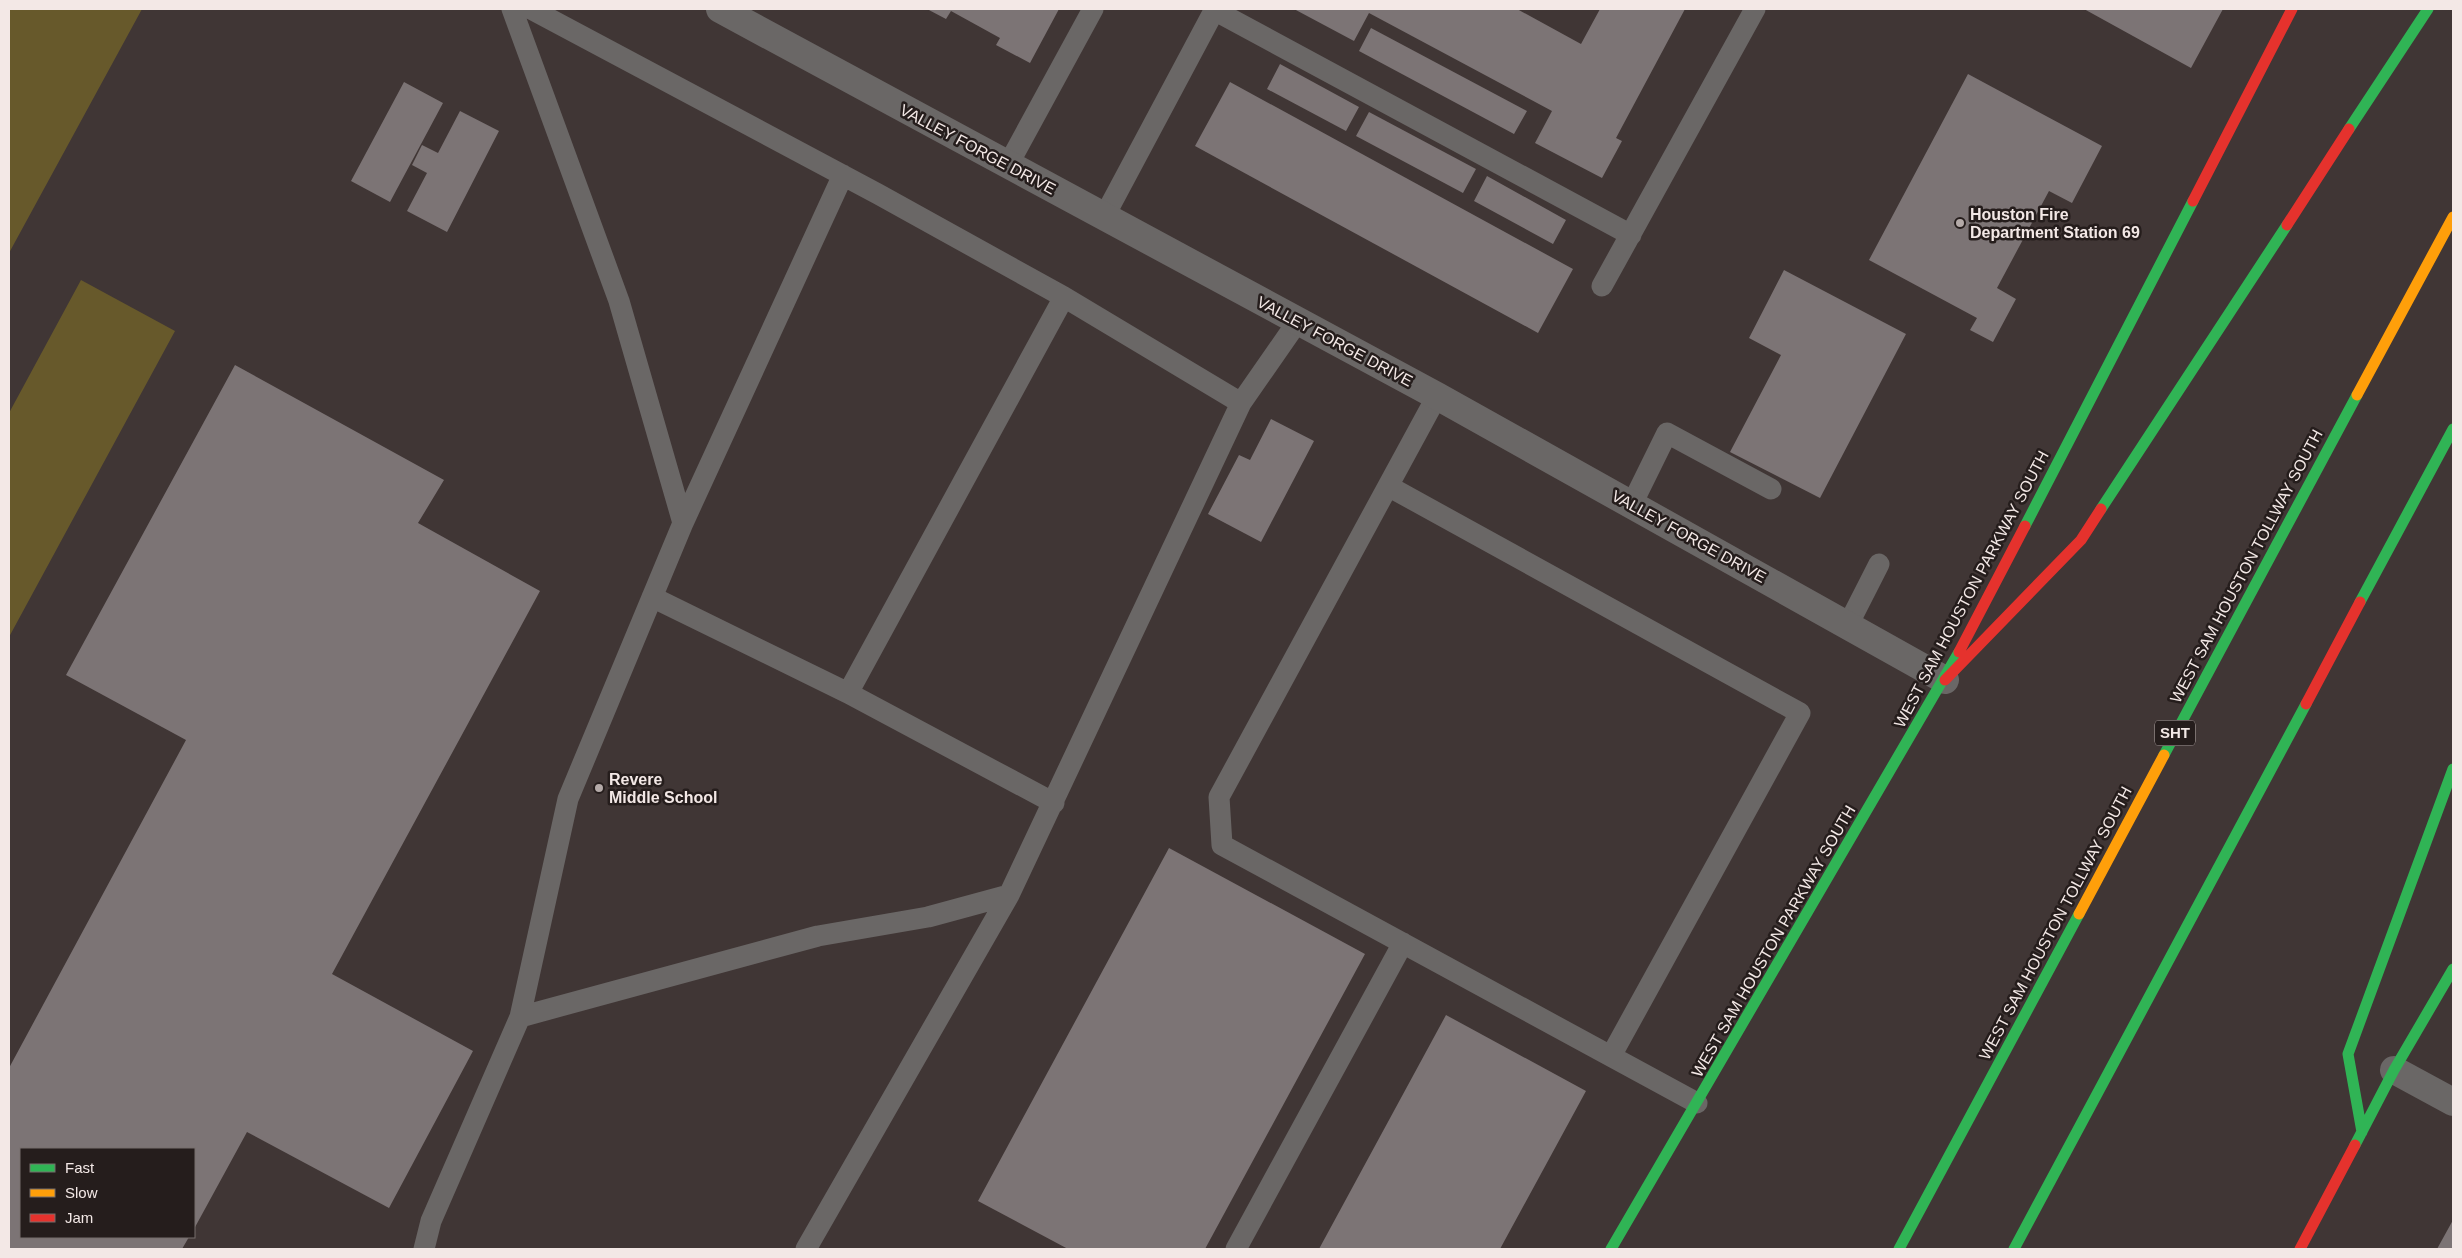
<svg xmlns="http://www.w3.org/2000/svg" width="2462" height="1258" font-family="Helvetica,sans-serif">
<rect width="100%" height="100%" fill="#403635"/>
<path fill="#67592b" d="M9,9H142L9,253Z
M81,280L175,331L9,637V413Z"/>
<path fill="#7c7475" d="M927,9H1059L1030,63L996,45L1000,38L951,11L946,19Z
M1294,9H1517L1581,44L1600,9H1685L1616,138L1622,141L1602,178L1535,143L1552,111L1369,13L1354,41Z
M2084,9H2223L2191,68Z
M1371,28L1527,111L1514,134L1359,51Z
M1280,64L1359,107L1346,131L1267,89Z
M1968,74L2102,146L2072,203L2049,191L1997,288L2016,299L1993,342L1970,330L1977,318L1869,260Z
M404,82L443,103L390,202L351,181Z
M1230,82L1573,269L1538,333L1195,146Z
M460,111L499,131L447,232L407,211L427,173L412,165L422,145L438,153Z
M1369,112L1476,169L1463,193L1356,136Z
M1487,176L1566,220L1553,244L1474,201Z
M1784,270L1906,334L1820,498L1730,452L1781,355L1749,338Z
M235,365L444,480L418,523L540,591L332,974L473,1051L389,1208L247,1132L194,1229V1149H21V1237H189L182,1249H9V1068L186,740L66,675Z
M1271,419L1314,441L1261,542L1208,514L1239,455L1250,460Z
M1169,848L1365,954L1205,1249H1068L978,1201Z
M1446,1015L1586,1091L1500,1249H1319Z
M2453,1220V1249H2437Z"/>
<g fill="none" stroke-linecap="round" stroke-linejoin="round">
<path stroke="#6a6766" stroke-width="21" d="M531,9L878,194L1064,297L1241,403
M1214,10L1631,235
M1008,165L1093,9
M1104,217L1215,9
M1602,286L1755,9
M1437,396L1219,797L1222,845L1697,1103
M1388,486L1800,713L1611,1056
M1632,504L1667,433L1771,489
M683,523L843,175
M652,597L848,693L1064,297
M1848,625L1879,564
M848,693L1054,803
M520,1017L818,936L928,917L1009,895
M424,1249L431,1221L520,1017L568,799L683,523L619,301L512,9
M806,1249L1009,895L1241,403L1298,321
M1236,1249L1403,943"/>
<path stroke="#6a6766" stroke-width="28" d="M720,9L1437,396L1945,680
M2394,1070L2453,1102"/>
<path stroke="#30b455" stroke-width="11" d="M2349,129L2428,9
M2101,509L2287,225
M2025,526L2193,201
M2360,602L2453,429
M2164,755L2357,395
M2362,1132L2348,1054L2453,769
M2355,1145L2394,1070L2453,969
M1611,1249L1959,652
M1899,1249L2079,914
M2014,1249L2306,704"/>
<path stroke="#ff9f0a" stroke-width="11" d="M2357,395L2453,217
M2079,914L2164,755"/>
<path stroke="#e5322d" stroke-width="11" d="M2193,201L2292,9
M2287,225L2349,129
M1959,652L2025,526
M1945,680L2081,540L2101,509
M2306,704L2360,602
M2300,1249L2355,1145"/>
</g>
<g fill="#b4aaa8" stroke="#251d1c" stroke-width="2">
<circle cx="1960" cy="223" r="5"/>
<circle cx="599" cy="788" r="5"/>
</g>
<g text-anchor="middle" stroke-width="5" stroke-linejoin="round" paint-order="stroke">
<rect fill="#251d1c" stroke="#b5aba9" stroke-width="1" x="2155" y="720.5" width="40" height="25" rx="4"/>
<g font-size="15" font-weight="bold" fill="#f3e8e6">
<text x="2175" y="738">SHT</text>
</g>
<g font-size="16" fill="#f3e8e6" stroke="#251d1c">
<text transform="translate(978 149) rotate(28)" y="6">VALLEY FORGE DRIVE</text>
<text transform="translate(1335 341) rotate(28)" y="6">VALLEY FORGE DRIVE</text>
<text transform="translate(1689 536) rotate(29)" y="6">VALLEY FORGE DRIVE</text>
<text transform="translate(2246 566) rotate(-62)" y="6">WEST SAM HOUSTON TOLLWAY SOUTH</text>
<text transform="translate(1971 589) rotate(-62)" y="6">WEST SAM HOUSTON PARKWAY SOUTH</text>
<text transform="translate(2055 923) rotate(-62)" y="6">WEST SAM HOUSTON TOLLWAY SOUTH</text>
<text transform="translate(1773 941) rotate(-60)" y="6">WEST SAM HOUSTON PARKWAY SOUTH</text>
</g>
<g font-size="16" font-weight="bold" fill="#f3e8e6" stroke="#251d1c" text-anchor="start">
<text x="1970" y="220">Houston Fire<tspan x="1970" dy="18">Department Station 69</tspan></text>
<text x="609" y="785">Revere<tspan x="609" dy="18">Middle School</tspan></text>
</g>
</g>
<rect width="2462" height="1258" fill="none" stroke="#f3e8e6" stroke-width="20"/>
<rect x="20" y="1148" width="175" height="90" fill="#251d1c" stroke="#776e6d"/>
<rect x="30" y="1164" width="25" height="8" fill="#30b455" stroke="#776e6d"/>
<text x="65" y="1173" font-size="15" fill="#f3e8e6">Fast</text>
<rect x="30" y="1189" width="25" height="8" fill="#ff9f0a" stroke="#776e6d"/>
<text x="65" y="1198" font-size="15" fill="#f3e8e6">Slow</text>
<rect x="30" y="1214" width="25" height="8" fill="#e5322d" stroke="#776e6d"/>
<text x="65" y="1223" font-size="15" fill="#f3e8e6">Jam</text>
</svg>
